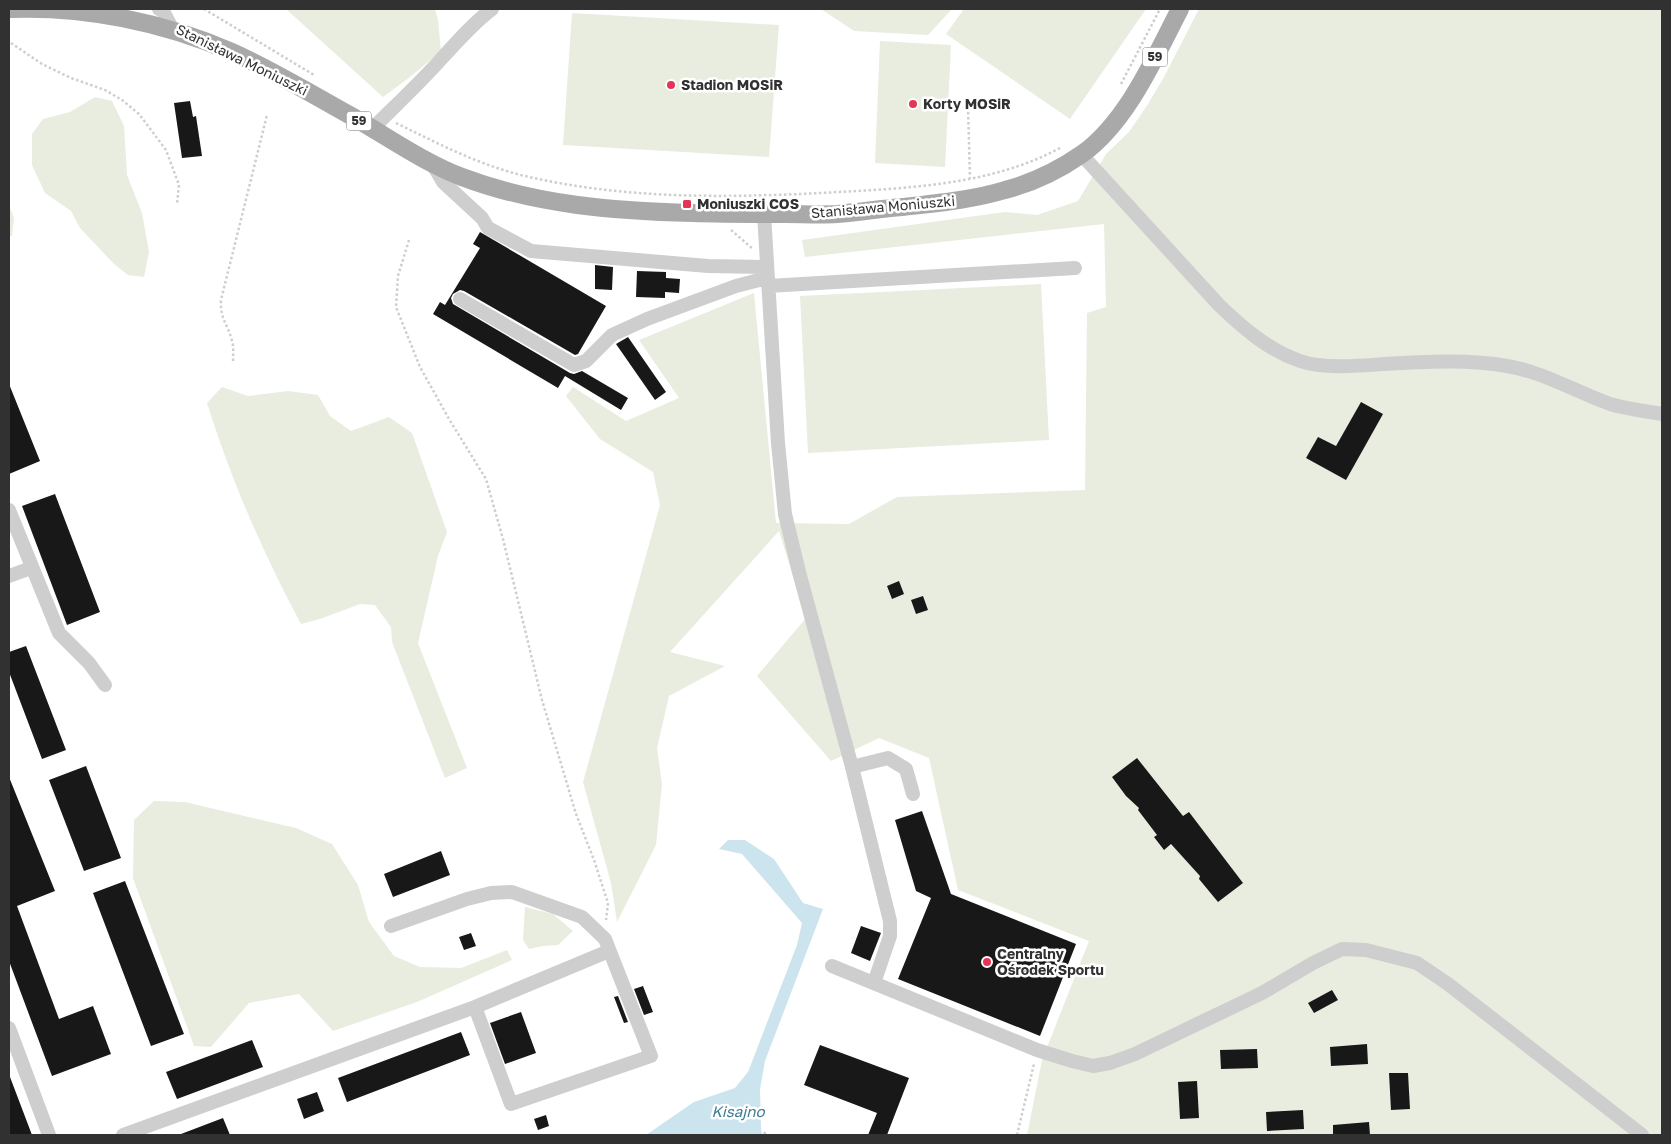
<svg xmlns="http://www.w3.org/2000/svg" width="1671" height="1144" font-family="'Golos Text',sans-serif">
<rect width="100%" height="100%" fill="#fff"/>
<path fill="#e8eddf" d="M286,9H435L438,20L441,51L410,77L383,97Z
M821,9H952L928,35L854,31Z
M964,9H1146L1070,119L946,34Z
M1199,9H1662V1135H1027L1042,1060L1089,941L958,890L929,758L879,738L831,761L757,676L806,618L779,531L670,652L725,666L669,696L657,748L662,784L656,845L617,922L611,883L583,782L660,505L653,472L600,439L566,396L573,387L626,421L679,398L639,340L754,293L776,523L849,524L897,497L1085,490L1087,313L1106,307L1104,224L805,257L802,240L1005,212L1037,215L1078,201L1106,154L1129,132L1148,104L1164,77Z
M572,13L779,25L769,157L563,145Z
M880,41L951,45L945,167L875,163Z
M95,97L112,101L124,126L127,175L142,213L149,252L144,277L128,275L114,264L80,228L71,211L45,193L32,165V134L43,119L70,112Z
M9,206L14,218L12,236H9Z
M1041,284L1049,440L808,453L800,296Z
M222,387L248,396L288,391L318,395L330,416L351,431L389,417L412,433L447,532L438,556L418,643L467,768L445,778L392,642L391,627L375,605L360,604L320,619L301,624C262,551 232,482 207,403Z
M154,801L185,802L296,828L332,844L358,885L369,922L394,956L420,967L461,968L507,950L512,960L417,1002L333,1031L299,994L249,1003L211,1047L194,1046L133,878L134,820Z
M525,907L553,914L573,931L558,945L543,946L529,949L523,940Z"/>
<path fill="#cce4ed" d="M728,840H745L774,859L803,903L823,909L765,1061L760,1089L761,1128L762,1135H646L694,1102L735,1088L748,1072L797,945L802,923L742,854L719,849Z"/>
<path fill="#181818" d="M190,101L193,117L196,116L202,156L182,158L174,103Z
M480,232L606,306L578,354L575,355L464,291L460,290L453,294L451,298L453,304L570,373L574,374L582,371L628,398L621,410L565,376L558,388L433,314L440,302L445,305L480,248L473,244Z
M595,265L613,267L612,290L595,289Z
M637,271L666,272V278L680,279L679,293L665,292V298L636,297Z
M628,337L666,392L655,400L616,344Z
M9,384L40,461L9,474Z
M1361,402L1383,414L1346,480L1306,458L1318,437L1336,446Z
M55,494L100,612L67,625L22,506Z
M899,581L904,594L892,599L887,586Z
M923,596L928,610L916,614L911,600Z
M26,646L66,750L42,759L9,672V652Z
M1137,758L1183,816L1189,812L1243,883L1218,902L1199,879L1200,876L1171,844L1164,850L1154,837L1157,835L1138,810L1139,808L1126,796L1112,777Z
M86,766L121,858L84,871L49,780Z
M9,777L55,891L17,906L59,1019L93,1006L111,1054L52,1076L9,961Z
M922,811L951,894L1076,944L1040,1036L898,979L931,898L916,891L895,820Z
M441,851L450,875L393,897L384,874Z
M125,881L184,1034L151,1046L93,893Z
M861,926L881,933L870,961L851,953Z
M471,933L476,946L464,950L459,937Z
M643,986L653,1012L644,1015L634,989Z
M1332,990L1338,1000L1314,1013L1308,1003Z
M618,996L628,1022L624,1023L614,997Z
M521,1012L536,1053L505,1064L490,1023Z
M461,1032L470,1055L347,1102L338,1078Z
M252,1040L263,1067L177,1099L166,1072Z
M1367,1044L1368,1064L1331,1066L1330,1047Z
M820,1045L909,1078L887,1135H868L877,1113L804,1085Z
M1257,1049L1258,1068L1221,1069L1220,1050Z
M1389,1073H1408L1410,1109L1391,1110Z
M9,1077H10L32,1135H9Z
M1197,1081L1199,1118L1180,1119L1178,1082Z
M317,1092L324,1111L304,1119L297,1099Z
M1303,1110L1304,1129L1267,1131L1266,1112Z
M546,1115L549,1126L538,1130L534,1119Z
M223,1118L230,1135H181V1134Z
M1369,1122L1370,1135H1333V1125Z"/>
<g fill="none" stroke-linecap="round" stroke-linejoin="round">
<path stroke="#cecece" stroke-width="2.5" stroke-dasharray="2.5 2.5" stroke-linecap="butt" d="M204,9L314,75
M11,43L42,64L71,78L105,90L122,100L139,114L166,150L179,185L177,204
M1121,84L1160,9
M968,107L970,178
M396,123C439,144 479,165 525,176C627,200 735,198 838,192C913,188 993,184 1060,148
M731,230L753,249
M409,240L398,276L396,307L420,367L449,419L486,479L503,539L542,700L576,814L594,860L608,903L606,920
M233,361C233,354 234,347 232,341C228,324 220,320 221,300L267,115
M764,1132L766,1135
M1017,1135L1034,1064"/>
<path stroke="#cecece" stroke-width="14" d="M159,9L163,11L173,30
M373,128C396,105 421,82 443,57C459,40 473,23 492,9
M1081,154L1219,305C1243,328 1268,350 1300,361C1323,369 1358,366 1383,364C1424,362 1466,359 1507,366C1544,372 1576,392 1610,404C1627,409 1645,411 1662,414
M432,163L443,182L482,218L488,228L531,251L708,266L766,267
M764,214L778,443L785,514L799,572L852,767L890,921V936L874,983
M768,286L1075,268
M460,299L574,365L586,361L612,335L647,319L736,286L767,278
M9,510L59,633L89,663L105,685
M9,576L31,568
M852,767L888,758L906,769L913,794
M391,926L467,899L491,893L512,892L582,917L605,939L651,1056L511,1104L475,1007
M832,966L1037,1050L1072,1061L1093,1066L1110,1063L1135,1054L1262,993L1313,963L1342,949L1366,950L1417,963L1448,984L1642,1135
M9,1028L49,1135
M123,1135L475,1007L609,951"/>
<path stroke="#a9a9a9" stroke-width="18" d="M9,9C84,6 163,22 232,52C274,71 313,95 353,117C388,137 423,162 462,177C536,205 614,211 693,213C724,214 754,214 785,214C802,214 820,215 837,214C859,212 880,209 902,207C937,203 972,200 1005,190C1032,183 1059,170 1082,154C1127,122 1155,57 1180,9"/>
</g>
<g fill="#e53556" stroke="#fff" stroke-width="2">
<circle cx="671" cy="85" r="5"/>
<circle cx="913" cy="104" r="5"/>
<rect x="682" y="199" width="10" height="10" rx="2.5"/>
<circle cx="987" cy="962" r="5"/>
</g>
<g text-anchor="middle" stroke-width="5" stroke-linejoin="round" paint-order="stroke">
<g fill="#fff" stroke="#6f6f6f" stroke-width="1">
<rect x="1142.5" y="47.5" width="25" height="19" rx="4"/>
<rect x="346.5" y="111.5" width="25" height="19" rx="4"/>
</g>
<g font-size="12" font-weight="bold" fill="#313131">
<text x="1155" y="61">59</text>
<text x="359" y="125">59</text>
</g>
<g font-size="14" fill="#313131" stroke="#fff">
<text transform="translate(242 60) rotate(26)" y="5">Stanisława Moniuszki</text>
<text transform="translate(883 207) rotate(-5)" y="5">Stanisława Moniuszki</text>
</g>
<g font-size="14" font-weight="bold" fill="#313131" stroke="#fff" text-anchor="start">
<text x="681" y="90">Stadion MOSiR</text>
<text x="923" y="109">Korty MOSiR</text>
<text x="697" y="209">Moniuszki COS</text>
<text x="997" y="959">Centralny<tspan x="997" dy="16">Ośrodek Sportu</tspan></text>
</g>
<g font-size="15" font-style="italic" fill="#3e7c94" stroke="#fff">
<text x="738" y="1117">Kisajno</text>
</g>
</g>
<rect width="1671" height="1144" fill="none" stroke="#313131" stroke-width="20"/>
</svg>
